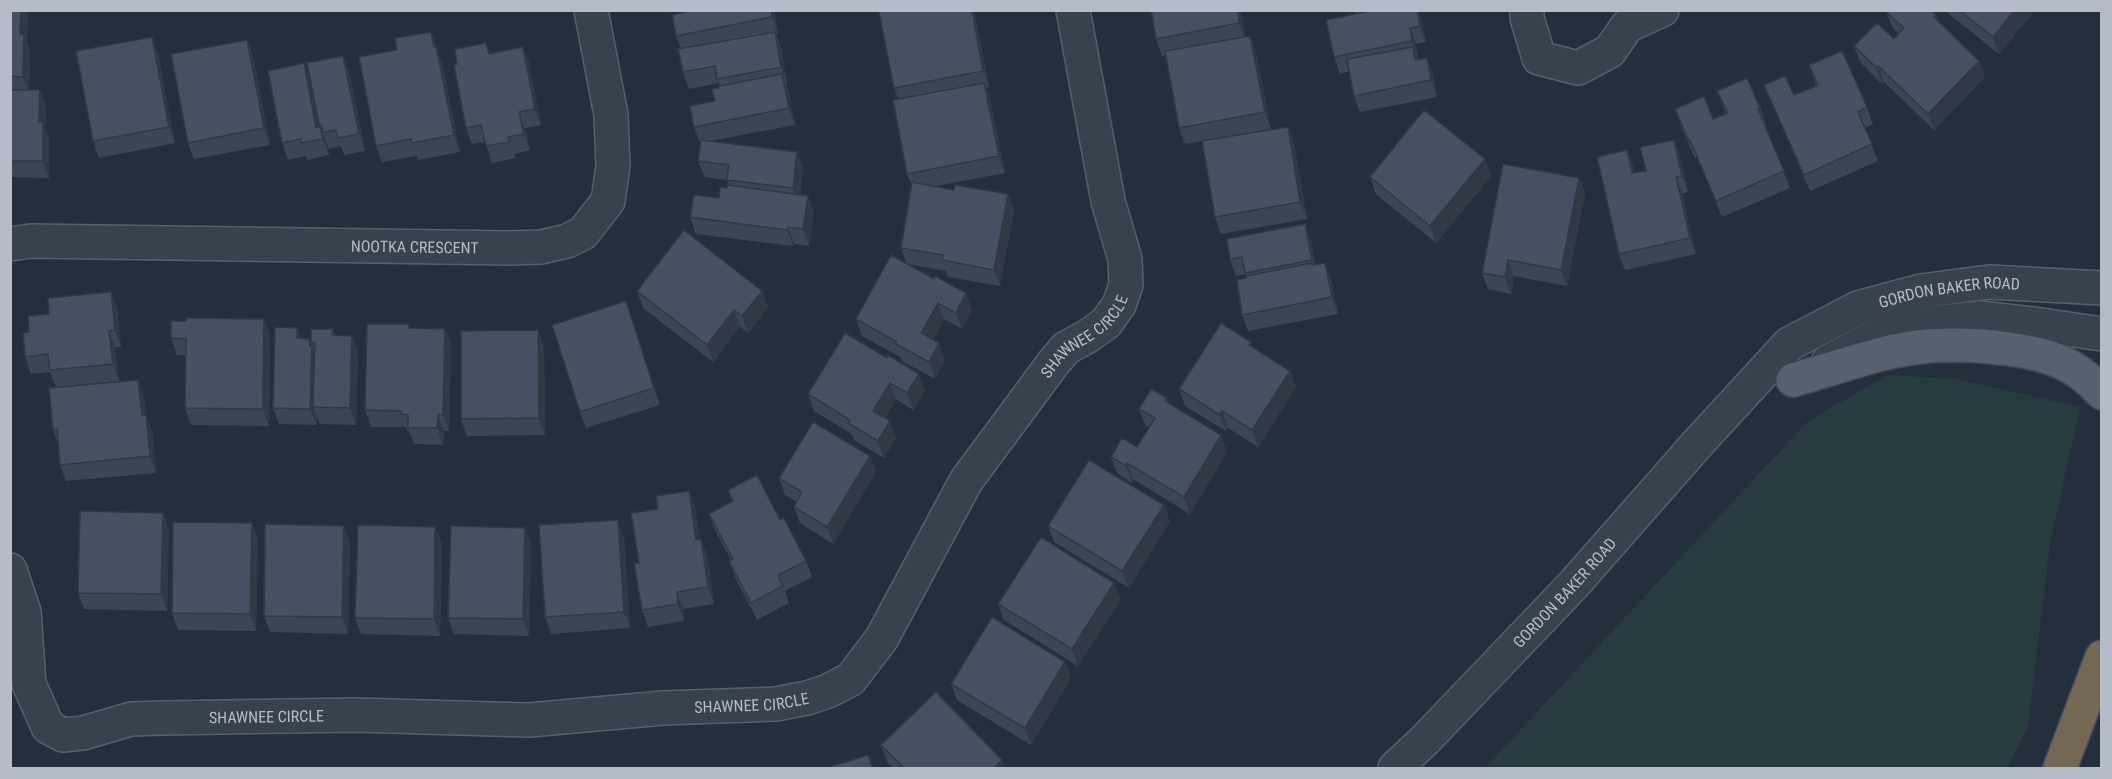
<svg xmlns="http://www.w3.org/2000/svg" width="2112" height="779" font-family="'Roboto Condensed',sans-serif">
<rect width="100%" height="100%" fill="#242f3e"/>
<path fill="#263c3f" d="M1887,375L1956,379L2080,407L2050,544L2028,726L2007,768H1485L1807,422Z"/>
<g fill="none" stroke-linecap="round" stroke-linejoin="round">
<defs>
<g id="minor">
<path d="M1527,10V18L1539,58L1578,68L1610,51L1627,26L1662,10"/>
<path id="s1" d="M10,244L31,241L510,248L541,247L567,241L583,233L608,201L613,166L611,115L591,10"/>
<path d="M1828,362L1876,336L1921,324L1980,318L2034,324L2102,334"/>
<path id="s2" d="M10,570L24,612L29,684L48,727L63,735L83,733L131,719L162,718L356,715L529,720L663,708L776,704L807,698L828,691L851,679L882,638L966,481L1054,362L1066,348L1088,336L1106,323L1119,305L1126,285L1125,259L1108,201L1073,10"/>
<path id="s3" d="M1395,768L1424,741L1574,584L1698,443L1789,344L1858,308L1921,291L1989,282L2102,288"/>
</g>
<path id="major" d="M1793,380C1837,368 1882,350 1927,346C1955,344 1982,345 2009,349C2047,354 2076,363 2102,393"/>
<path id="highway" d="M2060,768L2102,657"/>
</defs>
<use href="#minor" stroke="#565f6c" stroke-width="36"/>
<use href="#major" stroke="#414a57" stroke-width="36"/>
<use href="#highway" stroke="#434c59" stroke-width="36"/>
<use href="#minor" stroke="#38414e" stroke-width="33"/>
<use href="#major" stroke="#56606e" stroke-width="33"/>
<use href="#highway" stroke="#746855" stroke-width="33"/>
</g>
<path fill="#3b4654" d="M10,10H26L28,17L27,41L30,51L29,90H40L46,107L45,129L49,139V178L10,177Z
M774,10L778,34H776L781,48L787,83L786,84L788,90L795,125L710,141L797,152L803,169L800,195L814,212L809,246L794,244L793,246L696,234L690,217L719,198L729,186L727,180L705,177L698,161L700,143L694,127L715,101L719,86V83L689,89L683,72L681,49L676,36Z
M881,10H974L989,87L986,88L990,99L1005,173L936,186L954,190L1008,194L1014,211L1000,286L948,277L946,271L907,264L972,310L962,329L944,319L933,340L945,360L935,379L902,361L900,357L862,336L856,319L907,264L901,248L912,185L907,174L898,99L894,88Z
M1151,10H1241L1245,37L1256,52L1271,129L1185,144L1179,128L1166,55L1162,56L1156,39Z
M1354,10H1418L1421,19L1426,42L1416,44L1418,57L1417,58L1418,60L1427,58L1433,75L1437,97L1360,112L1354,96L1350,71L1340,74L1334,57L1355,14Z
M1944,10H2035L1999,54Z
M1886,12L1936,15L1938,22L1979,61L1985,77L1934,130L1884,82L1882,84L1860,62L1854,46L1894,39L1899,34L1893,28Z
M431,32L442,63L460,152L418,160L417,156L382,162L376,146L397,50Z
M247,40L253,56L270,145L194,159L188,143Z
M486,43L490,53L523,47L529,63L541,125L525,128L530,150L514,154L515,158L492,163L485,142L472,144L466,128L457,64Z
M158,54L175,143L99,158L93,141Z
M343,56L349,72L365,151L344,155L341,146L329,149L319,124Z
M304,63L310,80L319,127L320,126L326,143L329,155L307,160L306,156L288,160L282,143Z
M1809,65L1867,107L1873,124L1865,128L1878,161L1810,191L1771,102L1764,85L1794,95L1816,85Z
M1717,91L1760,108L1766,125H1765L1790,188L1722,217L1697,157L1695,158L1681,126L1675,109L1713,119L1726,114Z
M1674,140L1680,156L1688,192L1682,194L1696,254L1625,270L1619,254L1627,150L1635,173L1646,171Z
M1294,143L1307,219L1221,234L1215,217Z
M1485,159L1491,176L1436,243L1376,194L1370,177Z
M1579,178L1585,194L1567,286L1514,276L1511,294L1488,289L1482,273Z
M1311,241L1315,265L1325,263L1331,280L1338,314L1248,331L1242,315L1246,276V274L1236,276L1230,259Z
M637,291L768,307L748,333L740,326L713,362L643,308Z
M626,301L660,405L586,428L580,412Z
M117,309L121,347H115L119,381L56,387L50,372L31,374L25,357L29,332Z
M264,319L270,335L269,426L191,425L185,408L186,355H177L171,338L186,321Z
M409,324L410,328L445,329L451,345L449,431H444L443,445L414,444L409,431H407L406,427H371L365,410Z
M297,328L300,338L309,339L314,352L311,342L333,329L335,335L352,336L358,353L356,425L320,424L317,416V425L279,424L273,408Z
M538,330L544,347L545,435L467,436L461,419Z
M887,358L925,391L913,410L896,399L885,418L896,438L884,458L854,440L852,434L814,411L808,394Z
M138,380L144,396L146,416L152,431L156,473L66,481L60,465L59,446L53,430Z
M1296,387L1258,447L1228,428L1226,431L1185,406L1179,389Z
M1167,398L1169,403L1227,452L1190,514L1133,479L1132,483L1117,473L1111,457L1137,447L1149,428L1145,425L1139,409Z
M870,456L876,472L833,544L800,523L794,507L797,502L785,495L779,478Z
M728,490L780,520L806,561L812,577L785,591L789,603L757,620L735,577L729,561L731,560L715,530L709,514L732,502Z
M695,507L700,540L701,539L707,556L714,604L683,609L684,621L648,627L642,610L639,563Z
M163,513L169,530L167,611L84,609L78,593Z
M1170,521L1129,588L1054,542L1048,526Z
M252,523L258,540L256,631L178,630L172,613Z
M525,528L531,545L529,636L454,634L448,618Z
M624,537L630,628L551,634L545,617Z
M350,542L348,634L270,632L264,616Z
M442,543L440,636L361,634L355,618Z
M1114,583L1120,600L1078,666L1004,620L998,604Z
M1065,662L1071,678L1031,745L957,700L951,684Z
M881,745L1005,768H893L887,762Z"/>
<path fill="#303945" d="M21,10H26L28,17L27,41L30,51L29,93L23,77L20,34Z
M771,10H774L778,34L772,17Z
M972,10H974L989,87L983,71Z
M1238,10H1241L1245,40L1239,23Z
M1417,10H1418L1421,19L1426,42L1420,26Z
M2015,10H2035L1999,54L1993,37Z
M1410,28L1416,44L1418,57L1412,41Z
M431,32L442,63L460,152L454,135Z
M775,32L781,48L787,83L781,67Z
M1250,36L1256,52L1271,129L1265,112Z
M152,37L158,54L175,143L169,127Z
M247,40L253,56L270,145L264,128Z
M523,47L529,63L541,125L535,109Z
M1413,47L1419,63L1415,60Z
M343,56L349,72L365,151L359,134Z
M1427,58L1433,75L1437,97L1431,80Z
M1979,61L1985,77L1934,130L1928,114Z
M304,63L310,80L321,139L316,128Z
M1878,66L1884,82L1882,84L1876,67Z
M782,74L788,90L795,125L789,108Z
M984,83L990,99L1005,173L999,156Z
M40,90L46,107L45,129L49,139V178L43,161L39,122Z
M519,112L525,128L530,150L524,134Z
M320,126L326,143L329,155L323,139Z
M1288,127L1294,143L1307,219L1300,202Z
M1674,140L1680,156L1688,192L1682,176Z
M1627,150L1633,166L1638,190L1632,173Z
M797,152L803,169L799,205L793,188Z
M1485,159L1491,176L1436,243L1430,226Z
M1676,177L1682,194L1696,254L1690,238Z
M1579,178L1585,194L1567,286L1561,270Z
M1008,194L1014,211L1000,286L994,270Z
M808,196L814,212L809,246L803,229Z
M1305,224L1311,241L1318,276L1312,260Z
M788,227L794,244L793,246L787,230Z
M1508,260L1514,276L1511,294L1505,277Z
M1325,263L1331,280L1338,314L1332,297Z
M762,291L768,307L748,333L742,316Z
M111,292L117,309L121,347L115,330Z
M966,293L972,310L962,329L956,313Z
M626,301L632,318L660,405L654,388Z
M938,303L944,319L927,350L921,333Z
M734,310L740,326L713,362L707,345Z
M264,319L270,335L269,426L263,409Z
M297,328L303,345L297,338Z
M445,329L451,345L449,431L443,415Z
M538,330L544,347L545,435L539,418Z
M109,331L115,347L119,381L113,364Z
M352,336L358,353L356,425L350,408Z
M309,339L318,363L313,407L317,416V425L310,409Z
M939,343L945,360L935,379L929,362Z
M1290,371L1296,387L1258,447L1252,430Z
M919,374L925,391L913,410L907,393Z
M138,380L144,396L146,416L152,431L156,473L150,456L142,415Z
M890,383L896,399L879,427L873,411Z
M1222,411L1228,428L1226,431L1220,415Z
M438,415L444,431L443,445L437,428Z
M890,421L896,438L884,458L878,441Z
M1221,435L1227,452L1190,514L1184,497Z
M870,456L876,472L833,544L827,527Z
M1127,463L1133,479L1132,483L1126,466Z
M689,491L695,507L703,557L696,540Z
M1164,505L1170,521L1129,588L1122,571Z
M163,513L169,530L167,611L161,594Z
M618,520L624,537L630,628L624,612Z
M252,523L258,540L256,631L250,614Z
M344,526L350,542L348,634L342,617Z
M435,527L442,543L440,636L434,619Z
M525,528L531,545L529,636L523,619Z
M701,539L707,556L714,604L708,587Z
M1114,583L1120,600L1078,666L1072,649Z
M677,592L683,609L684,621L678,604Z
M1065,662L1071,678L1031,745L1025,728Z
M1002,760L1005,768H994Z"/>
<path fill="#455162" stroke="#303945" stroke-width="1.5" d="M10,10H21L20,34H24L23,77L10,76Z
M694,10H771L772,17L676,36L672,15Z
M885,10H972L983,71L894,88L879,12Z
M1151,10H1238L1239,23L1156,39Z
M1374,10H1417L1420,26L1410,28L1412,41L1334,57L1326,20Z
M1887,10H1931L1936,15L1934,17L1979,61L1928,114L1878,66L1876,67L1854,46L1877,23L1894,39L1904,28L1886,12Z
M1959,10H2015L1993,37Z
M431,32L434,47L436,46L454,135L412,143L411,139L376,146L359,57L397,50L395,38Z
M775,32L781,67L717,79L715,66L683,72L678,49Z
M1250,36L1265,112L1179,128L1165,51Z
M152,37L169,127L93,141L76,51Z
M247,40L264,128L188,143L171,54Z
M486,43L489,54L523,47L535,109L519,112L524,134L508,137L509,142L486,146L481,125L466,128L454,65L457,64L455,49Z
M1413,47L1415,60L1427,58L1431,80L1354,96L1347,59Z
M1842,51L1867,107L1858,112L1872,144L1804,175L1764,85L1785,76L1794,95L1818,85L1809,65Z
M343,56L359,134L338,138L336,130L323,132L321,124H319L307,63Z
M304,63L316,128L320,126L323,139L301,143V139L282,143L268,71Z
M782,74L789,108L694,127L690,106L715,101L712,89L719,88V86Z
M1747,78L1760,108L1758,109L1784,171L1716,201L1690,140L1689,141L1675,109L1704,96L1713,119L1728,113L1717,91Z
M984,83L999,156L907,174L893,100Z
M10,90H40L39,122H43V161H10Z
M1424,110L1485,159L1430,226L1370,177Z
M1288,127L1300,202L1215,217L1202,141Z
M701,140L797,152L793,188L727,180L729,165L698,161Z
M1674,140L1682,176L1676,177L1690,238L1619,254L1597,157L1627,150L1632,173L1646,171L1640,147Z
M1503,164L1579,178L1561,270L1508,260L1505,277L1482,273Z
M912,182L954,190L955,185L1008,194L994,270L942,260L943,255L901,248Z
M727,185L808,196L803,229L788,227L787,230L690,217L694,195L719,198L720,187L727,188Z
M1305,224L1312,260L1245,273L1242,257L1230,259L1227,239Z
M684,230L762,291L742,316L734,310L707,345L637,291Z
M891,255L934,279L935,276L966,293L956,313L938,303L921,333L939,343L929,362L896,344L897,342L856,319Z
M1312,263V265L1325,263L1332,297L1242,315L1237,280L1247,278L1246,276Z
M111,292L115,330L109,331L113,364L50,370L48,354L25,357L23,333L29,332L28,316L49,314L48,298Z
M626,301L654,388L580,412L552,325Z
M186,318L264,319L263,409L185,408L186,339L171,338V321H186Z
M1221,323L1251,342L1249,345L1290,371L1252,430L1222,411L1220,415L1179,389Z
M367,324H409V328L445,329L443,415H438L437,428H408V415L401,414V411L365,410Z
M275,327L297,328V338L309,339L310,346H312L310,409L273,408Z
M311,329H333L332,335L352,336L350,408L313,407L315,343L311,342Z
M538,330L539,418L461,419V331Z
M845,333L887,358L888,355L919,374L907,393L890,383L873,411L890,421L878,441L848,423L850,420L808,394Z
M138,380L142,415H146L150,456L60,465L57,429L53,430L49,388Z
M1151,389L1167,398L1165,401L1221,435L1184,497L1127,463L1126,466L1111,457L1122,438L1137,447L1155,418L1139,409Z
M813,422L870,456L827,527L794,507L802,492L779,478Z
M1089,460L1164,505L1122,571L1048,526Z
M757,475L780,520L784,518L806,561L778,575L783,586L751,603L729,561L733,559L709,514L733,501L728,490Z
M689,491L696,540L701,539L708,587L677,592L678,604L642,610L634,563H639L631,513L658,509L656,496Z
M80,511L163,513L161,594L78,593Z
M618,520L624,612L545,617L539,525Z
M173,522L252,523L250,614L172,613Z
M265,524L344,526L342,617L264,616Z
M358,525L435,527L434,619L355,618Z
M451,526L525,528L523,619L448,618Z
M1041,537L1114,583L1072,649L998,604Z
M992,617L1065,662L1025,728L951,684Z
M936,692L1002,760L994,768H904L881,745Z
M868,755L873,768H827Z"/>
<g text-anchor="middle" stroke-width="5" stroke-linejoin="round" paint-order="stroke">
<g font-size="16" fill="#b4bcc9" stroke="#1d2633">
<text dy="6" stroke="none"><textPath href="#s1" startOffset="405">NOOTKA CRESCENT</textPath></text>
<text dy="6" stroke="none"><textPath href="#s3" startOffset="750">GORDON BAKER ROAD</textPath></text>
<text dy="6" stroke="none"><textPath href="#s2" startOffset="1394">SHAWNEE CIRCLE</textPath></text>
<text dy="6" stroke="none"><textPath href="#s3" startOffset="244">GORDON BAKER ROAD</textPath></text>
<text dy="6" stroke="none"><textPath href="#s2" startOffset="872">SHAWNEE CIRCLE</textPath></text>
<text dy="6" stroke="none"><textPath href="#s2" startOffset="386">SHAWNEE CIRCLE</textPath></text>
</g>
</g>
<rect width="2112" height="779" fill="none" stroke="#b4bcc9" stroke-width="24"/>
</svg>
